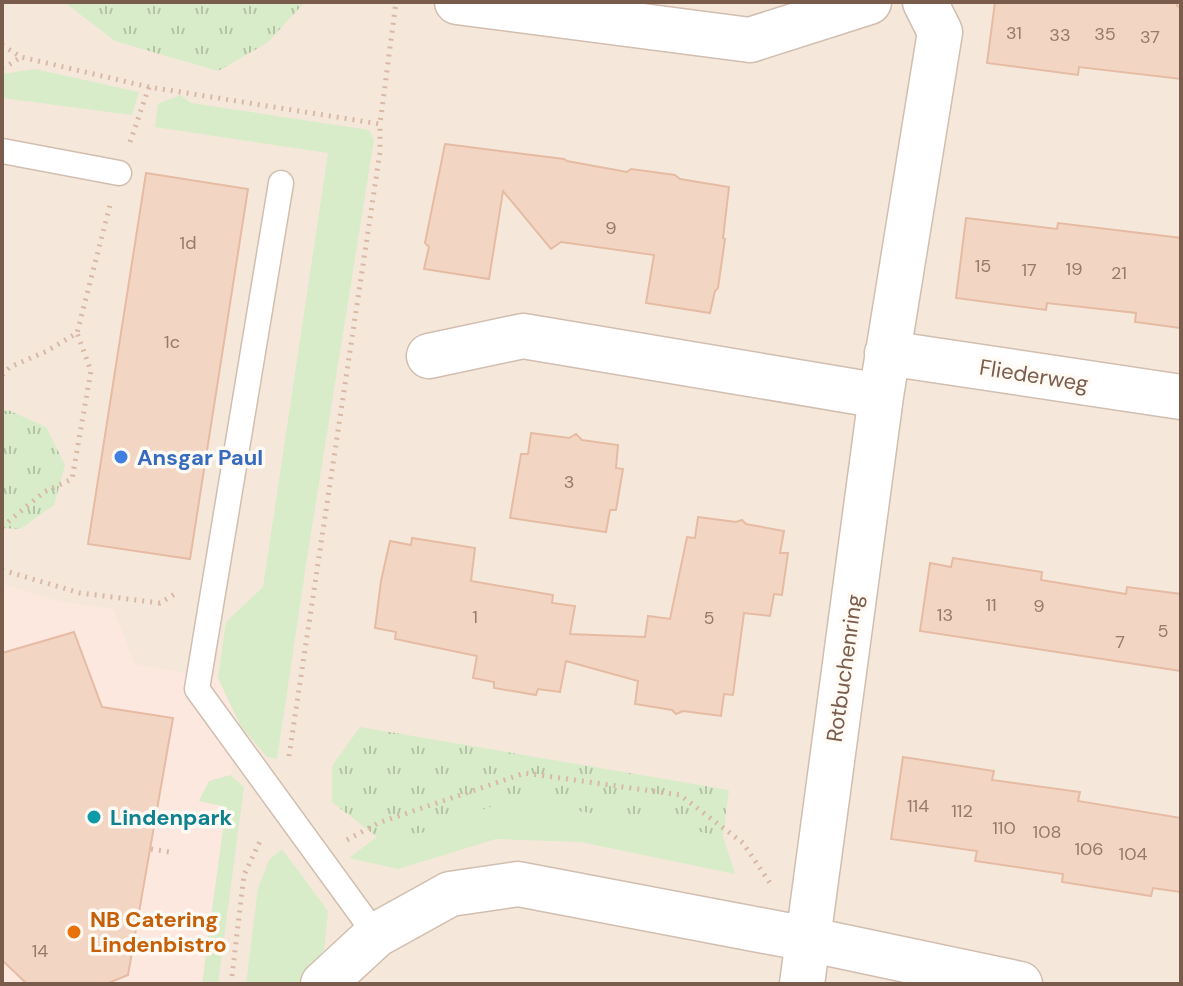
<svg xmlns="http://www.w3.org/2000/svg" width="1183" height="986" font-family="'DM Sans',sans-serif">
<defs>
<pattern id="park-tufts" width="24" height="20" patternUnits="userSpaceOnUse" patternTransform="scale(2)"><rect width="24" height="20" fill="#d8ecc9"/><path d="M3 7l-1-3M5 7V3M7 7l1-3M15 17l-1-3M17 17v-4M19 17l1-3" fill="none" stroke="#b4c2a5"/></pattern>
</defs>
<rect width="100%" height="100%" fill="#fdf6ec"/>
<path fill="#f5e8da" d="M2,2H1181V984H2Z"/>
<path fill="#fde8e0" d="M2,584L60,602L113,609L135,665L218,678L240,725L230,775L209,781L199,801L226,807L202,984H2Z"/>
<path fill="#d8ecc9" d="M35,69L139,92L132,115L2,98V74Z
M180,95L191,103L369,130L374,140L308,552L277,759L267,757L240,725L218,678L226,622L263,587L328,153L155,127L158,104Z
M230,775L244,787L218,984H202L226,807L199,801L209,781Z
M509,799L723,836L735,874L581,842L496,839L398,869L349,858L377,837L429,832Z
M282,849L328,911L324,950L297,984H246L258,888L269,860Z"/>
<path fill="url(#park-tufts)" d="M64,2H305L267,43L218,71L115,41Z
M8,410L46,427L65,465L54,505L20,529L2,528V412Z
M360,727L729,790L723,836L509,799L429,832L377,837L332,802V766Z"/>
<path fill="#f3d5c3" stroke="#e6bba3" stroke-width="2" d="M995,2H1177V6L1181,7V79L1079,67L1078,75L987,63Z
M445,144L564,159L567,161L627,172L631,169L675,175L680,179L729,187L723,238L725,239L718,288L715,291L710,313L646,303L654,255L561,242L551,249L503,191L489,279L424,269L429,247L425,243Z
M146,173L248,189L190,559L88,544Z
M966,218L1057,229L1058,223L1181,238V328L1135,322L1136,313L1047,303L1046,310L956,298Z
M531,433L569,438L576,434L582,440L618,445L616,468L623,469L616,510H610L606,532L510,518L521,454H528Z
M698,517L736,522L742,520L746,524L784,531L780,553H788L782,595L774,594L770,616L744,613L733,695L724,694L721,716L683,711L676,714L672,710L635,704L638,681L566,661L560,692L538,689L536,695L494,688V682L473,678L477,656L395,639L396,632L375,628L381,581L390,541L411,545L412,538L475,548L471,581L553,595L552,603L575,606L570,634L645,637L648,616L670,619L687,537L695,538Z
M953,558L1042,572L1041,580L1126,594L1127,587L1181,594V671L920,631L930,563L951,567Z
M74,632L102,707L173,718L128,975L106,984H27L2,960V653Z
M903,757L994,771L992,780L1080,792L1078,801L1181,818V892L1153,888L1151,896L1062,882L1063,874L975,861L977,851L891,839Z"/>
<g fill="none" stroke-linecap="round" stroke-linejoin="round">
<defs>
<path id="service" d="M2,151L119,173
M281,183L197,689L376,935"/>
<path id="minor" d="M457,2L750,40L869,2
M887,353L1181,397
M429,356L523,336L881,396
M323,984L376,935L450,894L518,884L807,939L1020,984
M802,984L881,396L940,32L925,2"/>
</defs>
<use href="#service" stroke="#d1beb0" stroke-width="27"/>
<use href="#minor" stroke="#d1beb0" stroke-width="47"/>
<path stroke="#d9b8a5" stroke-width="5" stroke-dasharray="2 6" stroke-linecap="butt" d="M2,45L21,57L149,87L380,124L396,2
M2,67L7,66L21,57
M130,142L149,87
M2,375L10,367L47,351L77,333L110,205
M2,527L44,492L72,479L91,371L77,333
M2,570L80,593L160,603L178,592
M289,756L380,152V124
M347,840L378,823L525,773L680,795L743,843L770,883
M151,849L169,852
M231,984L244,875L262,837"/>
<use href="#service" stroke="#fff" stroke-width="24"/>
<use href="#minor" stroke="#fff" stroke-width="44"/>
</g>
<circle fill="#3f7fe0" stroke="#fffaf3" stroke-width="3" cx="121" cy="457" r="8"/>
<circle fill="#0f9aa8" stroke="#fffaf3" stroke-width="3" cx="94" cy="817" r="8"/>
<circle fill="#e8710a" stroke="#fffaf3" stroke-width="3" cx="74" cy="932" r="8"/>
<g text-anchor="middle" stroke-width="7" stroke-linejoin="round" paint-order="stroke">
<g font-size="18" fill="#987a6a">
<text x="1014" y="39">31</text>
<text x="1105" y="40">35</text>
<text x="1060" y="41">33</text>
<text x="1150" y="43">37</text>
<text x="611" y="234">9</text>
<text x="188" y="249">1d</text>
<text x="983" y="272">15</text>
<text x="1074" y="275">19</text>
<text x="1029" y="276">17</text>
<text x="1119" y="279">21</text>
<text x="172" y="348">1c</text>
<text x="569" y="488">3</text>
<text x="991" y="611">11</text>
<text x="1039" y="612">9</text>
<text x="945" y="621">13</text>
<text x="475" y="623">1</text>
<text x="709" y="624">5</text>
<text x="1163" y="637">5</text>
<text x="1120" y="648">7</text>
<text x="918" y="812">114</text>
<text x="962" y="817">112</text>
<text x="1004" y="834">110</text>
<text x="1047" y="838">108</text>
<text x="1089" y="855">106</text>
<text x="1133" y="860">104</text>
<text x="40" y="957">14</text>
</g>
<g font-size="22" fill="#7a5c4d" stroke="#fffaf3">
<text transform="translate(1034 375) rotate(9)" y="8">Fliederweg</text>
<text transform="translate(844 668) rotate(-82)" y="8">Rotbuchenring</text>
</g>
<g font-size="22" font-weight="bold" fill="#366cbe" stroke="#fffaf3" text-anchor="start">
<text x="137" y="465">Ansgar Paul</text>
</g>
<g font-size="22" font-weight="bold" fill="#0d838f" stroke="#fffaf3" text-anchor="start">
<text x="110" y="825">Lindenpark</text>
</g>
<g font-size="22" font-weight="bold" fill="#c56008" stroke="#fffaf3" text-anchor="start">
<text x="90" y="927">NB Catering<tspan x="90" dy="25">Lindenbistro</tspan></text>
</g>
</g>
<rect width="1183" height="986" fill="none" stroke="#7a5c4d" stroke-width="8"/>
</svg>
